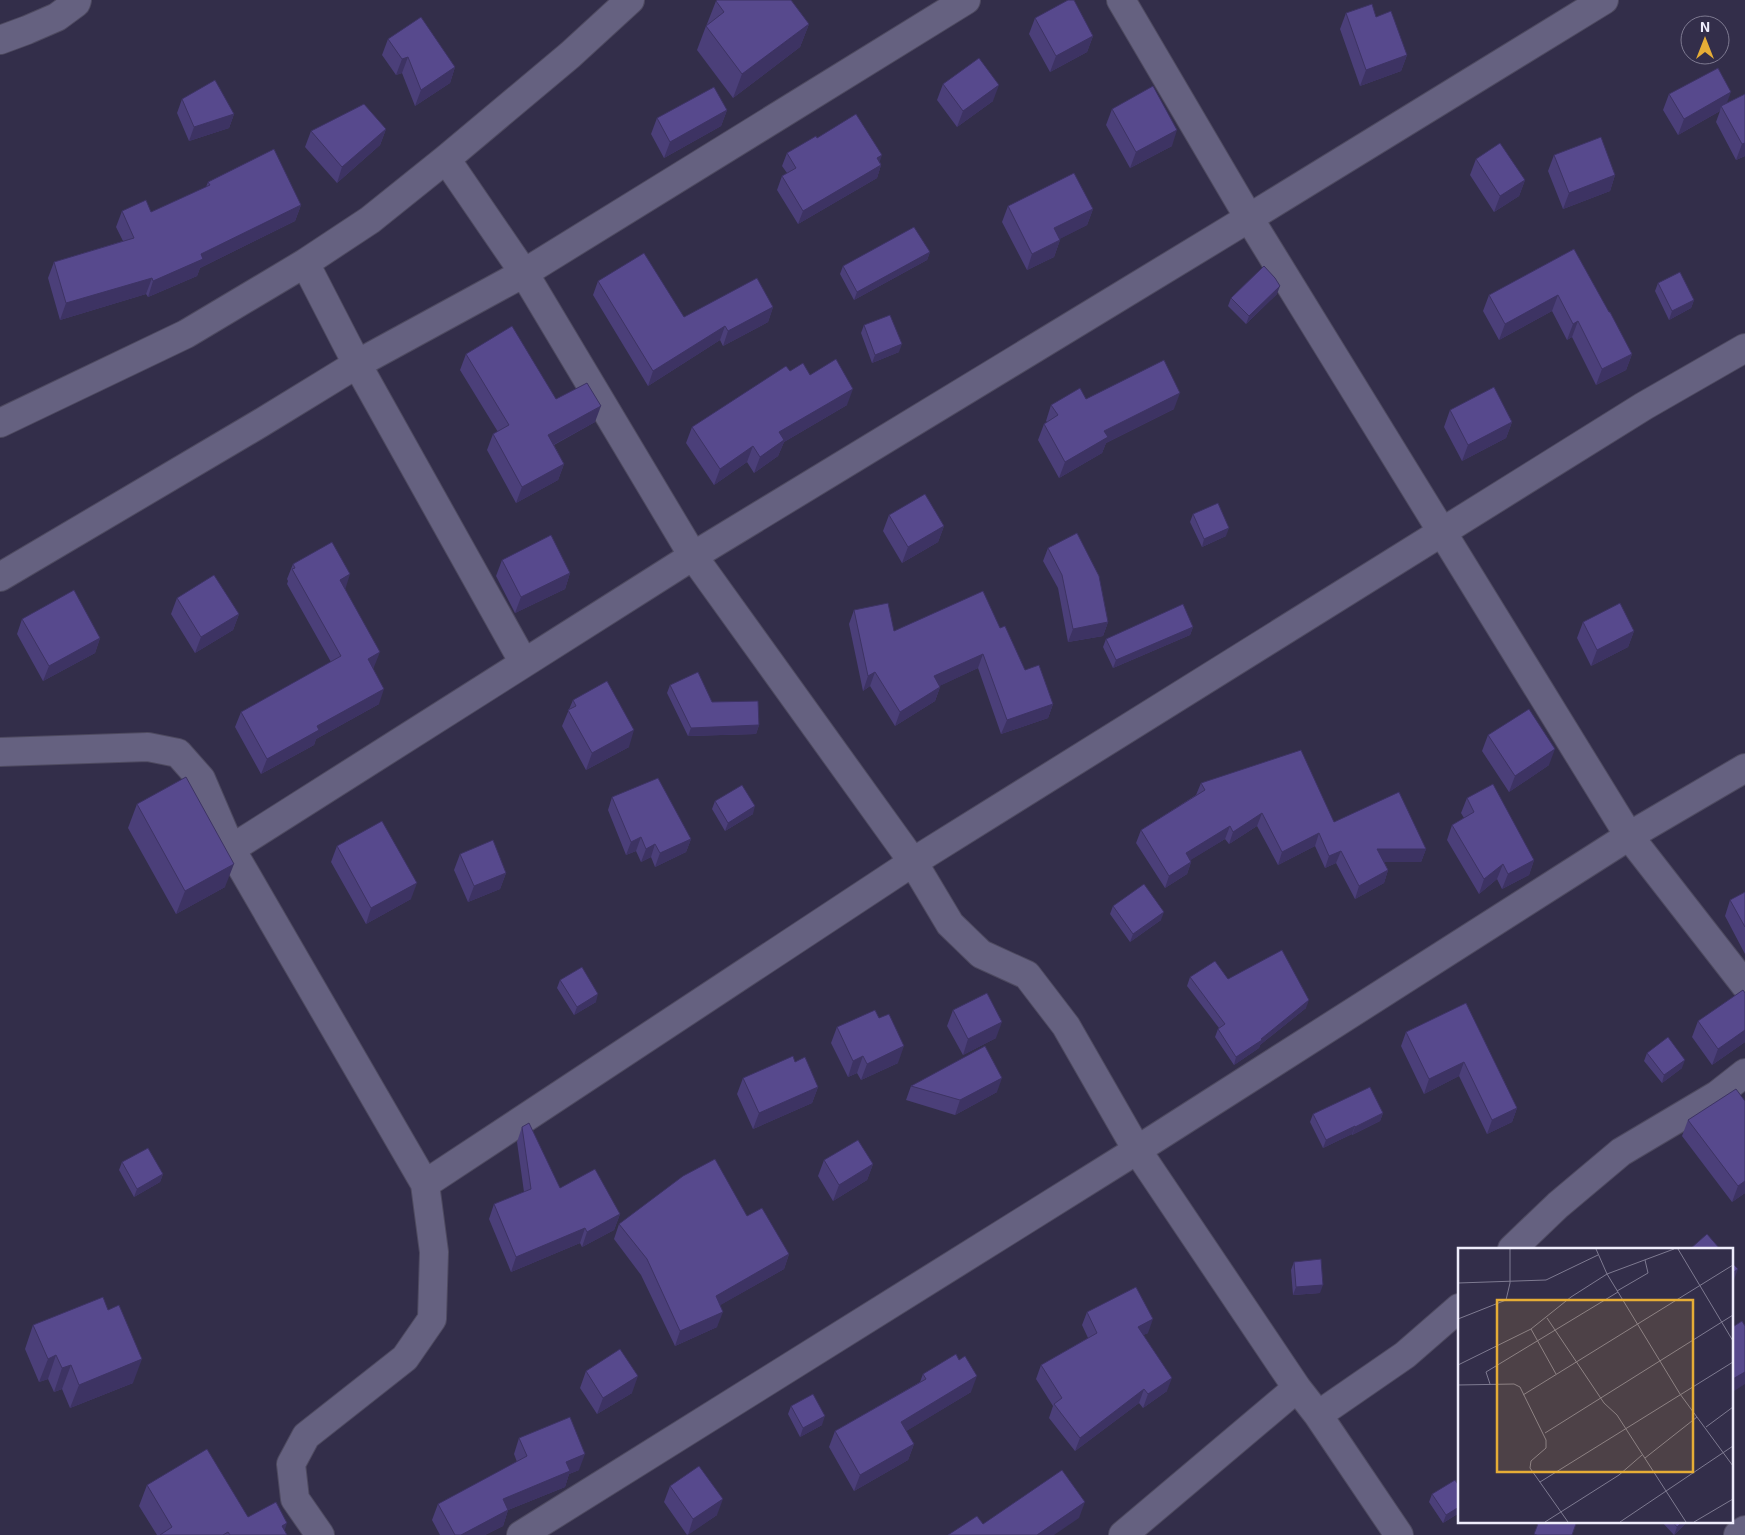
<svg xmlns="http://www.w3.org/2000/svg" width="1745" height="1535" font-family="'Exo 2',sans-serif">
<rect width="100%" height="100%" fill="#332e4a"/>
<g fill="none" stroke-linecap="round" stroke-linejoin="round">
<defs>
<path id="minor" d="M1121,0L1249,218L1629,836L1745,985
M0,40L27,30L57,17L76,3L77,0
M446,159L524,273L693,556L913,862L950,924L981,954L1027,975L1066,1026L1137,1150L1297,1388L1318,1415L1399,1535
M305,263L357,364L524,663
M0,423L186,334L305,263L370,220L446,159L570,55L630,0
M0,577L259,424L357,364L524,273L966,0
M0,752L148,747L178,753L201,779L231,849L425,1184L434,1252L432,1319L405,1358L306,1436L291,1464L295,1499L320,1535
M231,849L693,556L1249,218L1604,0
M425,1184L913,862L1644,406L1745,348
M1512,1249L1558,1205L1621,1152L1717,1095L1745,1073
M1318,1415L1405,1355L1459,1308
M521,1535L1137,1150L1629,836L1745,768
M1123,1535L1297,1388
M1738,1535L1745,1530"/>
</defs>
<use href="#minor" stroke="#4e4a60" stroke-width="30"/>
<use href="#minor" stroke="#656180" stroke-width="28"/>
</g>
<path fill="#4b3f79" d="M716,1L809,24L800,47L733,98L697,50L706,26L707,24Z
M1346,13L1376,17L1407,55L1401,71L1360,86L1340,29Z
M1035,18L1093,36L1087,52L1050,72L1029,34Z
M388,39L455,67L450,83L415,106L402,73L396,75L382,55Z
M943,84L993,101L957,127L937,100Z
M1669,94L1727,103L1745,94V156L1736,160L1716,122L1720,111L1678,135L1663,110Z
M182,99L234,114L229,128L189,141L177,113Z
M1112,109L1172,146L1130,168L1106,125Z
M727,110L721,126L664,158L651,134L657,118Z
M386,129L380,145L337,183L305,147L311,131Z
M817,138L880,162L881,165L877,178L798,224L777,190L782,176L787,173L782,166L787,153Z
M1554,155L1615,175L1610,191L1563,209L1548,171Z
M1476,159L1525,180L1519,196L1494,212L1470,175Z
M208,182L301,205L295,221L200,268L197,276L148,297L146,294L60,320L48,278L54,262L123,241L116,227L122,211L151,212L206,187Z
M1008,206L1093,209L1087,225L1059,239L1060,240L1054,257L1027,270L1002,222Z
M1574,249L1632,354L1626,370L1596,385L1572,337L1567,340L1552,311L1499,340L1483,311L1489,295Z
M930,252L927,260L854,300L840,274L843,266Z
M598,281L684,317L773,307L768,322L723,346L720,340L648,386L593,295Z
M1658,283L1694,300L1691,308L1669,320L1655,291Z
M1277,294L1246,324L1228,306L1231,298Z
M864,325L899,352L872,363L861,333Z
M466,354L556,399L595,422L554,445L564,464L558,480L516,503L487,450L493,434L498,432L460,370Z
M790,371L810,375L847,405L784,442L778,456L754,473L747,462L714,485L686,443L692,427Z
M1086,399L1174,409L1106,443L1102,453L1059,478L1038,440L1044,424L1047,422L1046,421L1051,405Z
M1450,410L1512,422L1506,438L1462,461L1444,427Z
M1193,514L1226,536L1202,547L1190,522Z
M889,515L944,526L938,542L902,563L883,531Z
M1048,548L1108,622L1103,636L1068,642L1058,588L1043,561Z
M502,560L570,573L565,589L515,613L496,576Z
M293,564L345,589L374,667L373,668L379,704L316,739L314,745L261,774L235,727L241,712L331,662L287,584L288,581L287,579Z
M177,598L239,614L233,630L195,653L171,614Z
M854,610L894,631L1000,628L1025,670L1053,704L1048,718L1001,734L978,668L939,686L940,687L935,701L895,726L870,686L863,691L849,624Z
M22,619L100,638L95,653L43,681L17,634Z
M1583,622L1634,631L1628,647L1591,666L1577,638Z
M1193,627L1190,635L1113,668L1103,647L1106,639Z
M670,685L712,702L759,725L756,734L688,736L667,693Z
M573,700L629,747L586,770L562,726Z
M1488,735L1549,765L1509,792L1482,751Z
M1201,783L1334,822L1426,849L1421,862H1384L1388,870L1384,883L1355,899L1336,863L1325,868L1315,846L1278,865L1257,826L1229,844L1225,839L1190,860L1191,862L1187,874L1165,888L1136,843L1141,830L1196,795Z
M612,797L691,839L686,852L655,867L651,857L641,862L636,851L626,855L608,810Z
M1467,798L1534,860L1529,875L1502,889L1497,879L1479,894L1447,840L1452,825L1464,818L1461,813Z
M715,801L753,814L725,831L712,809Z
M137,804L225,887L176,914L128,828Z
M337,846L411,899L366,924L331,862Z
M460,854L506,873L500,889L468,902L454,870Z
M1745,892V954L1725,916L1730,900Z
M1113,906L1161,920L1130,942L1110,914Z
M1190,977L1228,979L1306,1008L1260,1045L1259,1048L1234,1065L1215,1037L1218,1029L1219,1028L1187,986Z
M560,980L596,1002L574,1015L557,988Z
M1745,993V1042L1712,1065L1692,1037L1698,1021Z
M1466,1003L1517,1108L1512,1122L1487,1134L1459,1076L1424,1094L1401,1046L1406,1032Z
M953,1010L996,1038L963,1055L947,1026Z
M837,1027L898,1063L861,1080L857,1073L848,1077L831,1043Z
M1647,1053L1682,1068L1662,1083L1644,1061Z
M795,1062L818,1087L812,1103L753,1129L737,1094L743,1078Z
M911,1086L997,1092L955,1115L906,1100Z
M1745,1101V1193L1732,1202L1682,1136L1688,1120Z
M1383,1113L1380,1121L1352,1135V1134L1323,1148L1310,1122L1313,1114Z
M522,1127L560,1188L620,1214L614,1230L582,1247L580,1243L511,1272L489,1219L494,1204L524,1192L517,1142Z
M824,1160L873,1164L867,1180L833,1201L818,1176Z
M122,1162L163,1174L160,1182L134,1197L119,1170Z
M747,1216L789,1254L784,1269L720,1305L717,1327L675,1346L641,1275L614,1239L619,1224Z
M1294,1262L1320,1293L1293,1295L1291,1270Z
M1087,1312L1148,1333L1143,1335L1167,1391L1143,1408L1139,1403L1075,1451L1049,1418L1053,1406L1036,1379L1041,1365L1088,1338L1082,1325Z
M33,1325L133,1383L70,1408L62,1389L54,1392L48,1379L39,1382L25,1349Z
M586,1371L632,1393L597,1414L580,1388Z
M923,1374L971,1392L906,1431L914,1444L908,1460L854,1491L829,1447L835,1431L920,1382Z
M791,1406L822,1425L800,1437L788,1414Z
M519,1438L579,1470L569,1474L565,1487L508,1510L503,1526L485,1535H440L432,1520L438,1504L517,1462L514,1454Z
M147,1485L248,1517L285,1531L287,1535H157L139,1506Z
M670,1486L717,1515L687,1535L664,1502Z
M1459,1486V1513L1443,1523L1429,1502L1432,1494Z
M1661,1521H1688L1674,1535Z"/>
<path fill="#3d3363" d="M809,24L800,47L733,98L742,74Z
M1093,36L1087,52L1050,72L1056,56Z
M1407,55L1401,71L1360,86L1366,70Z
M408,57L402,73L396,75L402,59Z
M455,67L450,83L415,106L421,90Z
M999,85L993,101L957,127L963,111Z
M1731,92L1725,108L1721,106L1720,111L1678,135L1684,119Z
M727,110L721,126L664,158L670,142Z
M234,114L229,128L189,141L194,127Z
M386,129L380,145L337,183L342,167Z
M1177,130L1172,146L1130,168L1136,152Z
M1745,143V156L1736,160L1742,144Z
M882,155L878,167L881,165L877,178L798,224L803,211Z
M1615,175L1610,191L1563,209L1569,193Z
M1525,180L1519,196L1494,212L1500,196Z
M301,205L295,221L200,268L197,276L148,297L153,281L201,254Z
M1093,209L1087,225L1048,245L1054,228Z
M1060,240L1054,257L1027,270L1032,254Z
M930,252L927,260L854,300L857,292Z
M152,278L146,294L60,320L66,303Z
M1280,286L1277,294L1246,324L1249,316Z
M1558,295L1552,311L1499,340L1505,324Z
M1694,300L1691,308L1669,320L1672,311Z
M773,307L768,322L723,346L728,331Z
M1578,321L1572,337L1567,340L1573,324Z
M725,326L720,340L648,386L653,371Z
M902,344L899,352L872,363L875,355Z
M1632,354L1626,370L1596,385L1602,369Z
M853,389L847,405L784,442L778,456L754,473L760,457L779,432Z
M1180,393L1174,409L1106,443L1102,453L1059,478L1065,462L1104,431Z
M601,406L595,422L542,451L548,435Z
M1512,422L1506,438L1462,461L1468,445Z
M753,446L747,462L714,485L720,469Z
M564,464L558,480L516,503L522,487Z
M944,526L938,542L902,563L908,547Z
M1229,528L1226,536L1202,547L1204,539Z
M570,573L565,589L515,613L521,597Z
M350,574L345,590L340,580Z
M239,614L233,630L195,653L201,637Z
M1108,622L1103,636L1068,642L1073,629Z
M1193,627L1190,635L1113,668L1116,660Z
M1634,631L1628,647L1591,666L1597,650Z
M100,638L95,653L43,681L49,666Z
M380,652L374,667L362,674L368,659Z
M983,654L978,668L929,691L934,676Z
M875,672L870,686L863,691L868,676Z
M940,687L935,701L895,726L900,712Z
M384,689L379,704L316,739L314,745L261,774L267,759L317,726Z
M1053,704L1048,718L1001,734L1007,720Z
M759,725L756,734L688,736L691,728Z
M634,730L629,747L586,770L592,753Z
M1555,749L1549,765L1509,792L1515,776Z
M755,806L753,814L725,831L728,823Z
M1262,813L1257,826L1229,844L1233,832Z
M1230,826L1225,839L1181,866L1186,853Z
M1319,833L1315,846L1278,865L1282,852Z
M641,837L636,851L626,855L631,842Z
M691,839L686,852L655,867L660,853Z
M655,844L651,857L641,862L646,849Z
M1377,849H1426L1421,862H1372Z
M1341,851L1336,863L1325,868L1329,856Z
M1534,860L1529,875L1502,889L1508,874Z
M1191,862L1187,874L1165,888L1169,876Z
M234,864L225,887L176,914L185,891Z
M1503,864L1497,879L1479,894L1484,879Z
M1388,870L1384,883L1355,899L1359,886Z
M506,873L500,889L468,902L474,886Z
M417,883L411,899L366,924L371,908Z
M1164,912L1161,920L1130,942L1133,934Z
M598,994L596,1002L574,1015L577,1007Z
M1309,1000L1306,1008L1260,1045L1259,1048L1234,1065L1236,1057L1261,1039Z
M1002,1022L996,1038L963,1055L968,1039Z
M1745,1030V1042L1712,1065L1718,1049Z
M904,1046L898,1063L861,1080L867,1064Z
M863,1056L857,1073L848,1077L853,1061Z
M1685,1060L1682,1068L1662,1083L1664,1075Z
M1464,1062L1459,1076L1424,1094L1429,1079Z
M1002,1078L997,1092L955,1115L960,1100Z
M818,1087L812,1103L753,1129L759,1113Z
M1517,1108L1512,1122L1487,1134L1492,1120Z
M1383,1113L1380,1121L1352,1135L1355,1127Z
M1355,1126L1352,1134L1323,1148L1326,1140Z
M873,1164L867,1180L833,1201L839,1185Z
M163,1174L160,1182L134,1197L137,1189Z
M1745,1181V1193L1732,1202L1738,1186Z
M620,1214L614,1230L582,1247L587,1232Z
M585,1228L580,1243L511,1272L516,1257Z
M789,1254L784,1269L710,1311L716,1296Z
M1738,1269L1732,1285H1731V1274Z
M1323,1285L1320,1293L1293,1295L1296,1287Z
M723,1312L717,1327L675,1346L680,1331Z
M1153,1319L1148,1333L1133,1340L1138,1327Z
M56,1355L48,1379L39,1382L48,1359Z
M142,1359L133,1383L70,1408L79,1385Z
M71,1365L62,1389L54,1392L62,1368Z
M1745,1372V1384L1731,1393V1380Z
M638,1376L632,1393L597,1414L603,1398Z
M977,1376L971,1392L895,1438L901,1422Z
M1172,1378L1167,1391L1143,1408L1148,1394Z
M1144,1389L1139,1403L1075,1451L1080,1438Z
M825,1416L822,1425L800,1437L803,1428Z
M914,1444L908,1460L854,1491L860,1475Z
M585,1454L579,1470L569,1474L565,1487L508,1510L503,1526L485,1535H461L503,1499L566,1462Z
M723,1499L717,1515L688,1535L693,1519Z
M1085,1502L1079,1518L1054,1535H1037Z
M1459,1507V1513L1443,1523L1446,1515Z
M1683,1521H1688L1674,1535L1677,1527Z
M287,1523L283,1535L282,1526Z"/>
<path fill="#57498d" stroke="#3d3363" d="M717,0H791L809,24L742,74L706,26L724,12L716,1Z
M1068,0H1074L1093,36L1056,56L1035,18Z
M1372,4L1376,17L1391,11L1407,55L1366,70L1346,13Z
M421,17L455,67L421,90L408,57L402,59L388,39Z
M979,58L999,85L963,111L943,84Z
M1718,68L1731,92L1684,119L1669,94Z
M215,80L234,114L194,127L182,99Z
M1153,86L1177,130L1136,152L1112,109Z
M714,87L727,110L670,142L657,118Z
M1745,94V143L1742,144L1721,106Z
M364,104L386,129L342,167L311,131Z
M856,114L882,155L877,158L881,165L803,211L782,176L796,168L787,153L816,136L817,138Z
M1601,137L1615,175L1569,193L1554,155Z
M1500,143L1525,180L1500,196L1476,159Z
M274,149L301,205L201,254L203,259L153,281L152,278L66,303L54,262L134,238L122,211L146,200L151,212L210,185L208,182Z
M1074,173L1093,209L1054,228L1060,240L1032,254L1008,206Z
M914,227L930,252L857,292L843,266Z
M1574,249L1609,312H1610L1632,354L1602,369L1578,321L1573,324L1558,295L1505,324L1489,295Z
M644,253L684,317L757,278L773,307L728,331L725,326L653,371L598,281Z
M1264,266L1275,278L1280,286L1249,316L1231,298Z
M1680,272L1694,300L1672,311L1658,283Z
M890,315L902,344L875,355L864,325Z
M512,326L556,399L587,383L601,406L548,435L564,464L522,487L493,434L509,425L466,354Z
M836,359L853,389L779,432L784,440L760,457L753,446L720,469L692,427L786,366L790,371L803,363L810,375Z
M1164,360L1180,393L1104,431L1108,437L1065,462L1044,424L1058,415L1051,405L1080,388L1086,399Z
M1494,387L1512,422L1468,445L1450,410Z
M925,494L944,526L908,547L889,515Z
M1218,503L1229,528L1204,539L1193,514Z
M1077,533L1099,576L1108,622L1073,629L1062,575L1048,548Z
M551,535L570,573L521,597L502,560Z
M332,542L350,574L340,580L380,652L368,659L384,689L317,726L319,730L267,759L241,712L341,656L292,569L295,568L293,564Z
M214,575L239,614L201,637L177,598Z
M74,590L100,638L49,666L22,619Z
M983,591L1000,628L1005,626L1025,670L1039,665L1053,704L1007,720L983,654L934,676L940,687L900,712L875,672L868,676L854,610L888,603L894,631Z
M1620,603L1634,631L1597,650L1583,622Z
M1183,604L1193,627L1116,660L1106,639Z
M698,672L712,702L758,701L759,725L691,728L670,685Z
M607,681L634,730L592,753L568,710L576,706L573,700Z
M1529,709L1555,749L1515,776L1488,735Z
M1301,750L1334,822L1399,792L1426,849H1377L1388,870L1359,886L1341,851L1329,856L1319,833L1282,852L1262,813L1233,832L1230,826L1186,853L1191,862L1169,876L1141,830L1205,790L1201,783Z
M186,777L234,864L185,891L137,804Z
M658,778L691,839L660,853L655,844L646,849L641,837L631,842L612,797Z
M1493,784L1534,860L1508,874L1503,864L1484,879L1452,825L1474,812L1467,798Z
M742,785L755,806L728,823L715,801Z
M382,821L417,883L371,908L337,846Z
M493,840L506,873L474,886L460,854Z
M1144,884L1164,912L1133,934L1113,906Z
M1745,892V927L1730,900Z
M1282,950L1309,1000L1261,1039L1262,1040L1236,1057L1218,1029L1225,1024L1190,977L1215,961L1228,979Z
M582,967L598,994L577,1007L560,980Z
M1743,990L1745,993V1030L1718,1049L1698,1021Z
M987,993L1002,1022L968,1039L953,1010Z
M1466,1003L1517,1108L1492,1120L1464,1062L1429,1079L1406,1032Z
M875,1010L879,1018L889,1014L904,1046L867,1064L863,1056L853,1061L837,1027Z
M1668,1037L1685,1060L1664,1075L1647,1053Z
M985,1046L1002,1078L960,1100L911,1086Z
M793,1056L795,1062L805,1057L818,1087L759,1113L743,1078Z
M1370,1087L1383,1113L1355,1127V1126L1326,1140L1313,1114Z
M1736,1089L1745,1101V1181L1738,1186L1688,1120Z
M529,1123L560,1188L595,1169L620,1214L587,1232L585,1228L516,1257L494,1204L531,1189L522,1127Z
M858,1140L873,1164L839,1185L824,1160Z
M148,1148L163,1174L137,1189L122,1162Z
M715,1159L747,1216L762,1208L789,1254L716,1296L723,1312L680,1331L647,1259L619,1224L683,1176Z
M1707,1234L1720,1249H1690Z
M1321,1259L1323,1285L1296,1287L1294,1262Z
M1731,1262L1738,1269L1731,1274Z
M1136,1287L1153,1319L1138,1327L1172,1378L1148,1394L1144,1389L1080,1438L1054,1404L1062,1398L1041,1365L1097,1333L1087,1312Z
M103,1297L108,1310L119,1305L142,1359L79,1385L71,1365L62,1368L56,1355L48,1359L33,1325Z
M1742,1321L1745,1326V1372L1731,1380V1328Z
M620,1349L638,1376L603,1398L586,1371Z
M956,1354L959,1360L965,1356L977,1376L901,1422L914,1444L860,1475L835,1431L926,1379L923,1374Z
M813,1394L825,1416L803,1428L791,1406Z
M570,1417L585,1454L566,1462L570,1471L503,1499L508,1510L461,1535H455L438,1504L527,1456L519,1438Z
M207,1449L248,1517L276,1502L287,1523L282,1526L287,1535H230L228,1532L223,1535H160L172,1527L147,1485Z
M699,1466L723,1499L693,1519L670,1486Z
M1062,1470L1085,1502L1037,1535H948L977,1516L983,1524Z
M1455,1480L1459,1486V1507L1446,1515L1432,1494Z
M1539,1521H1577L1572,1535H1537L1534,1534Z
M1672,1521H1683L1677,1527Z"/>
<g transform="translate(1458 1248)">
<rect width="275" height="275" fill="#332e4a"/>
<path fill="none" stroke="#7e7a91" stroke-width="1" d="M138,1L149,26L222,146L275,218M220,1L275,93M0,35L88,32L140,7M159,43L190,25L187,12M89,70L146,155L159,167L228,274M0,71L48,52L52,35V1M73,81L98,126M0,117L73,81L113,49L149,26L216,1M32,136L28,124L160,44M0,137L56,136L62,139L88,192V200L73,213L72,220L110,274M65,147L275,17M248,179L275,159M87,185L275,67M187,210L239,169M82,234L275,114M87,274L161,227L184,207M162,274L275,198M236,274L275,251"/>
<path fill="#e6ad36" fill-opacity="0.15" stroke="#e6ad36" stroke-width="2.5" d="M39,52H235V224H39Z"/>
<rect width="275" height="275" fill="none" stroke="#efedfc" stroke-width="2.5"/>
</g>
<g transform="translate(1705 40)"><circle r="24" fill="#332e4a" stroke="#7e7a91"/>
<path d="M0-4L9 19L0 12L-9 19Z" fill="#e6ad36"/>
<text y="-8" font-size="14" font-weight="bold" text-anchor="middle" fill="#efedfc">N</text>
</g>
</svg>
